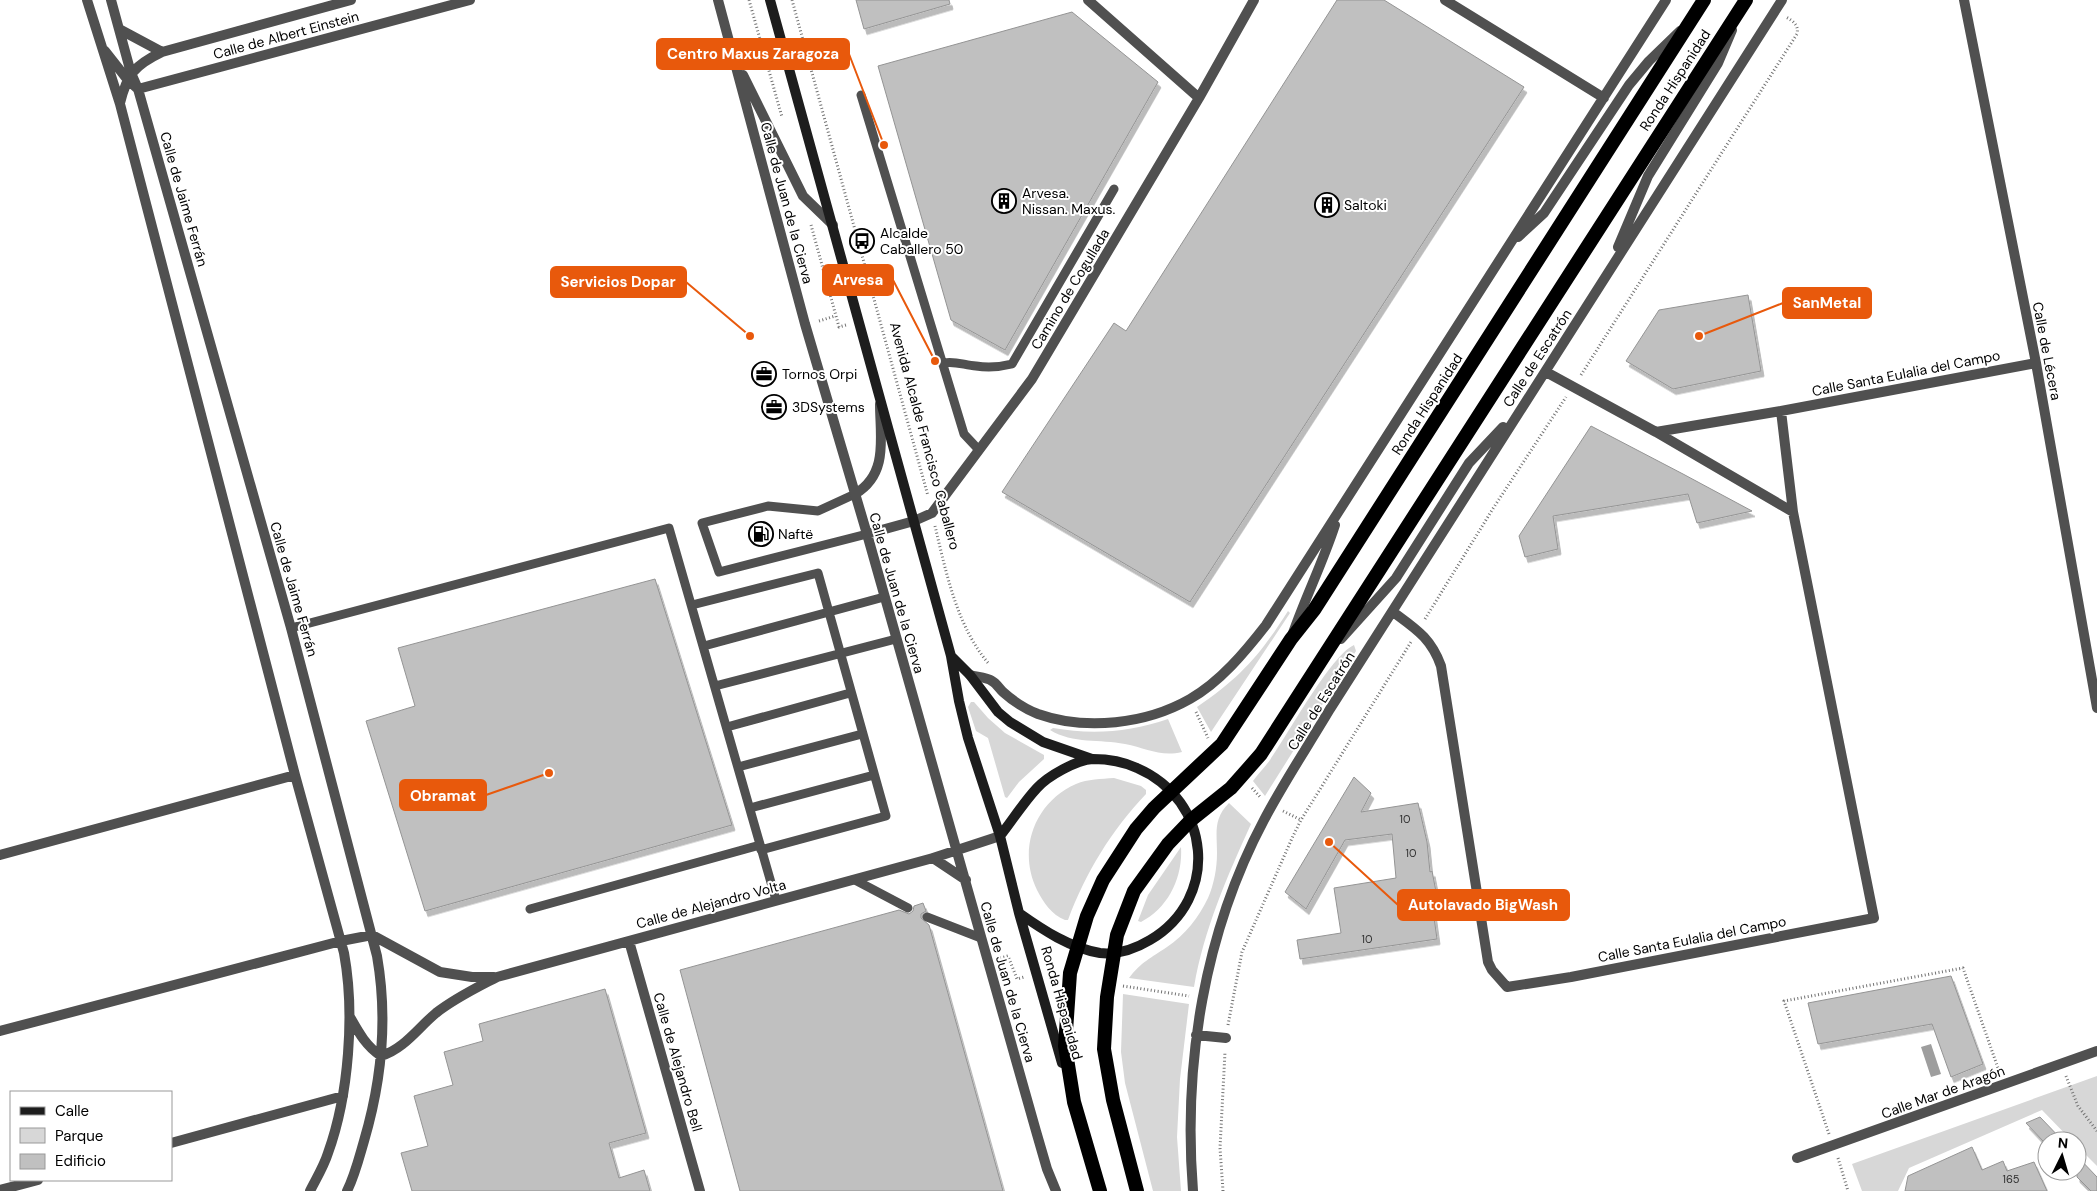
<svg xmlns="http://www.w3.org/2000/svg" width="2097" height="1191" font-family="'DM Sans',sans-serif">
<defs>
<filter id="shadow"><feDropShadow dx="3" dy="5.5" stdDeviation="0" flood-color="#0004"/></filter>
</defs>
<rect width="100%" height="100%" fill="#fff"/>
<path fill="#d7d7d7" d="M1288,611L1290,613L1211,732L1197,707C1241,677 1260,655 1288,611Z
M1354,645L1356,651L1265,796L1253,781C1258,774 1265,767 1270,760C1287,736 1331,655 1354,645Z
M971,702H974L988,718L1005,733L1044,755V759L1019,782L1007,798L1005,797L988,738L976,731L968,707Z
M1168,719L1182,752C1160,757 1146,748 1125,744C1100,739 1073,744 1050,730L1053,728C1093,735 1130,732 1168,719Z
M1114,778L1141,786L1146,790V794C1111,831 1086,872 1068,920H1065C1052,915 1043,902 1037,890C1017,849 1035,802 1076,784C1088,779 1101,779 1114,778Z
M1229,803L1251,824C1227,877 1204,929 1194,987L1129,978C1141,962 1151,958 1167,947C1185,935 1199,917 1208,898C1214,884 1217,868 1217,853C1217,833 1213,819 1229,803Z
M1181,847C1183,878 1168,908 1141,922L1138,921L1148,895Z
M1123,994L1189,1004L1180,1079L1177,1137L1181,1191H1153L1125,1083L1121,1052Z
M2097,1076V1166L2077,1146V1141H2072L2042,1110L1909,1168L1898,1191H1862L1852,1164Z"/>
<path fill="#9e9e9e" d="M1931,1044L1941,1074L1931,1077L1921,1047Z"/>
<path fill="#c0c0c0" stroke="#949494" filter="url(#shadow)" d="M856,0H949L950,4L864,29Z
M1337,0H1384L1524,87L1190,602L1002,492L1114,323L1126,331Z
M1072,12L1158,82L1005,350L951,320L878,66Z
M1748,295L1761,371L1673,389L1626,361L1659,310Z
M1591,426L1683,474L1752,511L1697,523L1688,494L1553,516L1558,549L1525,557L1519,536Z
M655,579L732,825L425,911L366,721L415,706L398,648Z
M1354,777L1371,793L1361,812L1418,803L1427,842L1430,872L1432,871L1438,902L1432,903L1437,939L1300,959L1297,940L1341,933L1334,888L1396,878L1392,834L1345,840L1306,909L1285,892Z
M923,903L926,911L921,914V918L929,925L1003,1191H740L680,970L899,910L909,914L913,911L914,906Z
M1951,976L1983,1064L1951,1077L1932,1024L1818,1044L1808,1003Z
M605,989L646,1133L609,1143L619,1178L644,1170L650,1191H412L401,1153L428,1146L414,1096L453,1085L444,1052L483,1041L479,1024Z
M2040,1117L2063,1141H2043L2026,1123Z
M1972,1147L1982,1170L2003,1161L2007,1171L2034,1162L2047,1191H1905L1908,1176Z
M2077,1156L2097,1177V1191H2091L2077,1177Z"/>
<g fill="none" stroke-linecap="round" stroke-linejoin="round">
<path stroke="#727272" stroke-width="3" stroke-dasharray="1 2.5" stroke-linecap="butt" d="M749,0L782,117
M792,0L928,496
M811,225L839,327L846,325
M819,321L835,316
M1581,375L1797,34C1799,25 1793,21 1786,17
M935,526C946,572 957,627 989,664
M1425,619L1494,507L1566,397
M1196,712L1208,738
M1252,788L1261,798
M1283,811L1301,820
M1000,958L1008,956L1017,979L1024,977
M1123,986L1189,996
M1228,1025L1242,952L1293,836L1301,820L1411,642
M2066,1076L2078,1106L2097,1131
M1829,1134L1784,1001L1963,968L1999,1071
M1838,1158L1848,1191
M1223,1191L1220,1148L1225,1052"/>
<path stroke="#505050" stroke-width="9" d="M861,95L964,434L979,450
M944,363C955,361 964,365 976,366C989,368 1000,367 1012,364L1114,189
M855,494L818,511L768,506L702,523L719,572L867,534
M692,605L818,573L886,816L761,850
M291,628L669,528L776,900
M704,646L884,597
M715,686L896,639
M727,727L850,693
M738,767L862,734
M750,808L874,775
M855,880L908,908
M530,909L760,845
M927,917L981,938"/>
<path stroke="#505050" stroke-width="10" d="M87,0L120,104L295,775L344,953C355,1013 349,1095 328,1153C324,1166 316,1179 310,1191
M111,0L131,73L138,89L291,628L377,956C388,1019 382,1080 364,1141C359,1158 355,1175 347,1191
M718,0L805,324L867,534L1036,1131L1047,1169L1056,1191
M1088,0L1199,98
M1445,0L1604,98
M1964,0L2036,363L2097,708
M119,29L162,52
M105,51L127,79L138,89L470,0
M743,75L803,196L833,225
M120,103C127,74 135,65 162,52L351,0
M1518,237L1544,213L1629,85L1649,61L1680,31
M1618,247L1648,176L1718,63L1732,30
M1546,372L1656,432L1793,512
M1656,432L1781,411L2036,363
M855,494C889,474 880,437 880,404
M867,534L914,521L932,513L1032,379L1199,98L1254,0
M1393,612C1416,629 1431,638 1441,666L1488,962L1492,970L1507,987L1571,977L1874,918L1793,512L1781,411
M1293,633C1306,596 1323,562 1335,525
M1341,639L1396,578L1469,463L1503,427
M970,675C976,677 986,677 992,681C996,683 999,688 1003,692C1013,701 1025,709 1038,714C1086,731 1146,724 1190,699C1220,682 1245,652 1266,625L1666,0
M0,855L295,775
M933,858L966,880
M629,941L700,1191
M350,1017C359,1033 366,1046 381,1056C404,1049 418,1028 436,1013C455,998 476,988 497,977L933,858L1000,836
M0,1031L341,941L372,935L440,972L472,977H494
M1196,1035L1226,1038
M171,1143L343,1096
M1797,1158L2097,1051
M0,1190L38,1180
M1193,1191C1183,1064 1204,933 1264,820C1284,782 1308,746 1330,709L1782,0"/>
<path stroke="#1d1d1d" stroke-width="10" d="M770,0L951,656L959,701L968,738L1000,836L1019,913L1062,1063
M951,656L970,675L998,712L1010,722L1043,742L1092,759
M1000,836C1012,821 1023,803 1037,788C1048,776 1076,760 1093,759C1107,759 1124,762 1137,768C1211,800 1221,898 1150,940C1135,949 1118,955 1100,953C1070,948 1043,930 1019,913"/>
<path stroke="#000" stroke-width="14" d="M1100,1191L1074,1102L1065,1046L1070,973L1087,916L1103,880L1136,829L1154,808L1222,744L1291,639L1314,610L1704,0
M1137,1191L1113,1100L1104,1049L1107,997L1117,935L1134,891L1168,844L1191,820L1231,788L1261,754L1746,0"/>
</g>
<defs>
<symbol id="building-ring" viewBox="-11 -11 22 22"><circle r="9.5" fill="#fff" stroke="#000" stroke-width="1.5"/><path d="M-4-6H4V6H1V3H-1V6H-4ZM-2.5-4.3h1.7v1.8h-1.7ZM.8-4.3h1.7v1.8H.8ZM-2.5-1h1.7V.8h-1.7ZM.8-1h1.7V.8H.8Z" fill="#000"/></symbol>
<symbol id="bus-ring" viewBox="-11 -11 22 22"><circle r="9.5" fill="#fff" stroke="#000" stroke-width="1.5"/><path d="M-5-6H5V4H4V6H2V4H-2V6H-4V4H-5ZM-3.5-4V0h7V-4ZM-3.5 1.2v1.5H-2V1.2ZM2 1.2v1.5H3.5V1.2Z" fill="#000"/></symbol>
<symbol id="office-ring" viewBox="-11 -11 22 22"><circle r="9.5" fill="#fff" stroke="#000" stroke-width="1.5"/><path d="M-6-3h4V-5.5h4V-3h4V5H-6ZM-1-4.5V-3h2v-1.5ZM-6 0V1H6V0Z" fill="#000"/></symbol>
<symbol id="fuel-ring" viewBox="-11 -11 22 22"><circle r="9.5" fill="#fff" stroke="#000" stroke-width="1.5"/><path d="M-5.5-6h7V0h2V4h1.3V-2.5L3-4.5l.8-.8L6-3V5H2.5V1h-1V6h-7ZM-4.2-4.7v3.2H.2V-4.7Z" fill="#000"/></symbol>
</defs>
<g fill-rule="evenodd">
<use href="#building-ring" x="990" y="187" width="28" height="28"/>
<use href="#building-ring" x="1313" y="191" width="28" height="28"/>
<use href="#bus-ring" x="848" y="227" width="28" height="28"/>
<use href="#office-ring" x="750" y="360" width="28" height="28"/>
<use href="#office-ring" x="760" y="393" width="28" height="28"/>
<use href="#fuel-ring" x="747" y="520" width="28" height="28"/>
</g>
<g text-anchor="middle" stroke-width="4" stroke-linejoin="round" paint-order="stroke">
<g font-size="11" fill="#303030">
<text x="1405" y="823">10</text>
<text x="1411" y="857">10</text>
<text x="1367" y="943">10</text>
<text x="2011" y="1183">165</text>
</g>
<g font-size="14" fill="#000" stroke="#fff">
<text transform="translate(286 35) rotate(-15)" y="5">Calle de Albert Einstein</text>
<text transform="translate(1675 80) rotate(-57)" y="5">Ronda Hispanidad</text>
<text transform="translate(184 199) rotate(74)" y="5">Calle de Jaime Ferrán</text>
<text transform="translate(787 203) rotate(75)" y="5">Calle de Juan de la Cierva</text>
<text transform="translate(1070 289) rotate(-59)" y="5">Camino de Cogullada</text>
<text transform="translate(2047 351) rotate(79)" y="5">Calle de Lécera</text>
<text transform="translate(1537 358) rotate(-57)" y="5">Calle de Escatrón</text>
<text transform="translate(1906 373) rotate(-11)" y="5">Calle Santa Eulalia del Campo</text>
<text transform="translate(1427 404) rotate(-57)" y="5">Ronda Hispanidad</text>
<text transform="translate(925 436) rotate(75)" y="5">Avenida Alcalde Francisco Caballero</text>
<text transform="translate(294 589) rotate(74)" y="5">Calle de Jaime Ferrán</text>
<text transform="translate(897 593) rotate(74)" y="5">Calle de Juan de la Cierva</text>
<text transform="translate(1321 701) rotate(-58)" y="5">Calle de Escatrón</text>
<text transform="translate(711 904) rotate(-15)" y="5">Calle de Alejandro Volta</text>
<text transform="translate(1692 939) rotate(-11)" y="5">Calle Santa Eulalia del Campo</text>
<text transform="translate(1008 982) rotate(74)" y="5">Calle de Juan de la Cierva</text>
<text transform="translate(1062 1003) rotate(74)" y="5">Ronda Hispanidad</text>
<text transform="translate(678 1062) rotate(74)" y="5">Calle de Alejandro Bell</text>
<text transform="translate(1943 1092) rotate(-20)" y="5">Calle Mar de Aragón</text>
</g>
<g font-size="14" fill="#000" stroke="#fff" text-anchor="start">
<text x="1022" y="198">Arvesa.<tspan x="1022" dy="16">Nissan. Maxus.</tspan></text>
<text x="1344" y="210">Saltoki</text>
<text x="880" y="238">Alcalde<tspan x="880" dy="16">Caballero 50</tspan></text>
<text x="782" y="379">Tornos Orpi</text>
<text x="792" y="412">3DSystems</text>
<text x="778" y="539">Naftë</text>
</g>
</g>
<path fill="none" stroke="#e8590c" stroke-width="2" d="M884 145L849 54M935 361L893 280M750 336L686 282M1699 336L1783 303M549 773L486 795M1329 842L1398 905"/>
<g fill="#e8590c" stroke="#fff" stroke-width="2">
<circle cx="884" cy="145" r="5"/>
<circle cx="935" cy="361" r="5"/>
<circle cx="750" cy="336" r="5"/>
<circle cx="1699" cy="336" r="5"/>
<circle cx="549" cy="773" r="5"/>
<circle cx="1329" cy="842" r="5"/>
</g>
<g fill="#e8590c" stroke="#e8590c" stroke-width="2">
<rect x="657" y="39" width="192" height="30" rx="5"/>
<rect x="823" y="265" width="70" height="30" rx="5"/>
<rect x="551" y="267" width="135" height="30" rx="5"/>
<rect x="1783" y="288" width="88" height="30" rx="5"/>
<rect x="400" y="780" width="86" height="30" rx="5"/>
<rect x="1398" y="890" width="171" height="30" rx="5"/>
</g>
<g font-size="15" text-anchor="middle" font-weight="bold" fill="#fff">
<text x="753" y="59">Centro Maxus Zaragoza</text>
<text x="858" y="285">Arvesa</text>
<text x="618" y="287">Servicios Dopar</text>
<text x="1827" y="308">SanMetal</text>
<text x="443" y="801">Obramat</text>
<text x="1483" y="910">Autolavado BigWash</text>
</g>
<rect x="10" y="1091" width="162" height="90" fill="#ffffff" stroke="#999999"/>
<rect x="20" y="1107" width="25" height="8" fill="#1d1d1d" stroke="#999999"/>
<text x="55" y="1116" font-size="15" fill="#000000">Calle</text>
<rect x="20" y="1128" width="25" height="15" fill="#d7d7d7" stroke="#999999"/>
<text x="55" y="1141" font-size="15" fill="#000000">Parque</text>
<rect x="20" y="1154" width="25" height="15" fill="#c0c0c0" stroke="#999999"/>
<text x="55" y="1166" font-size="15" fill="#000000">Edificio</text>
<g transform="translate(2062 1156) rotate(5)"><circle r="24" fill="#ffffff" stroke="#999999"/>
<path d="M0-4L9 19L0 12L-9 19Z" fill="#000000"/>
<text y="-8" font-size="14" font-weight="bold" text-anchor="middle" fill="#000000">N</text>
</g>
</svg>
